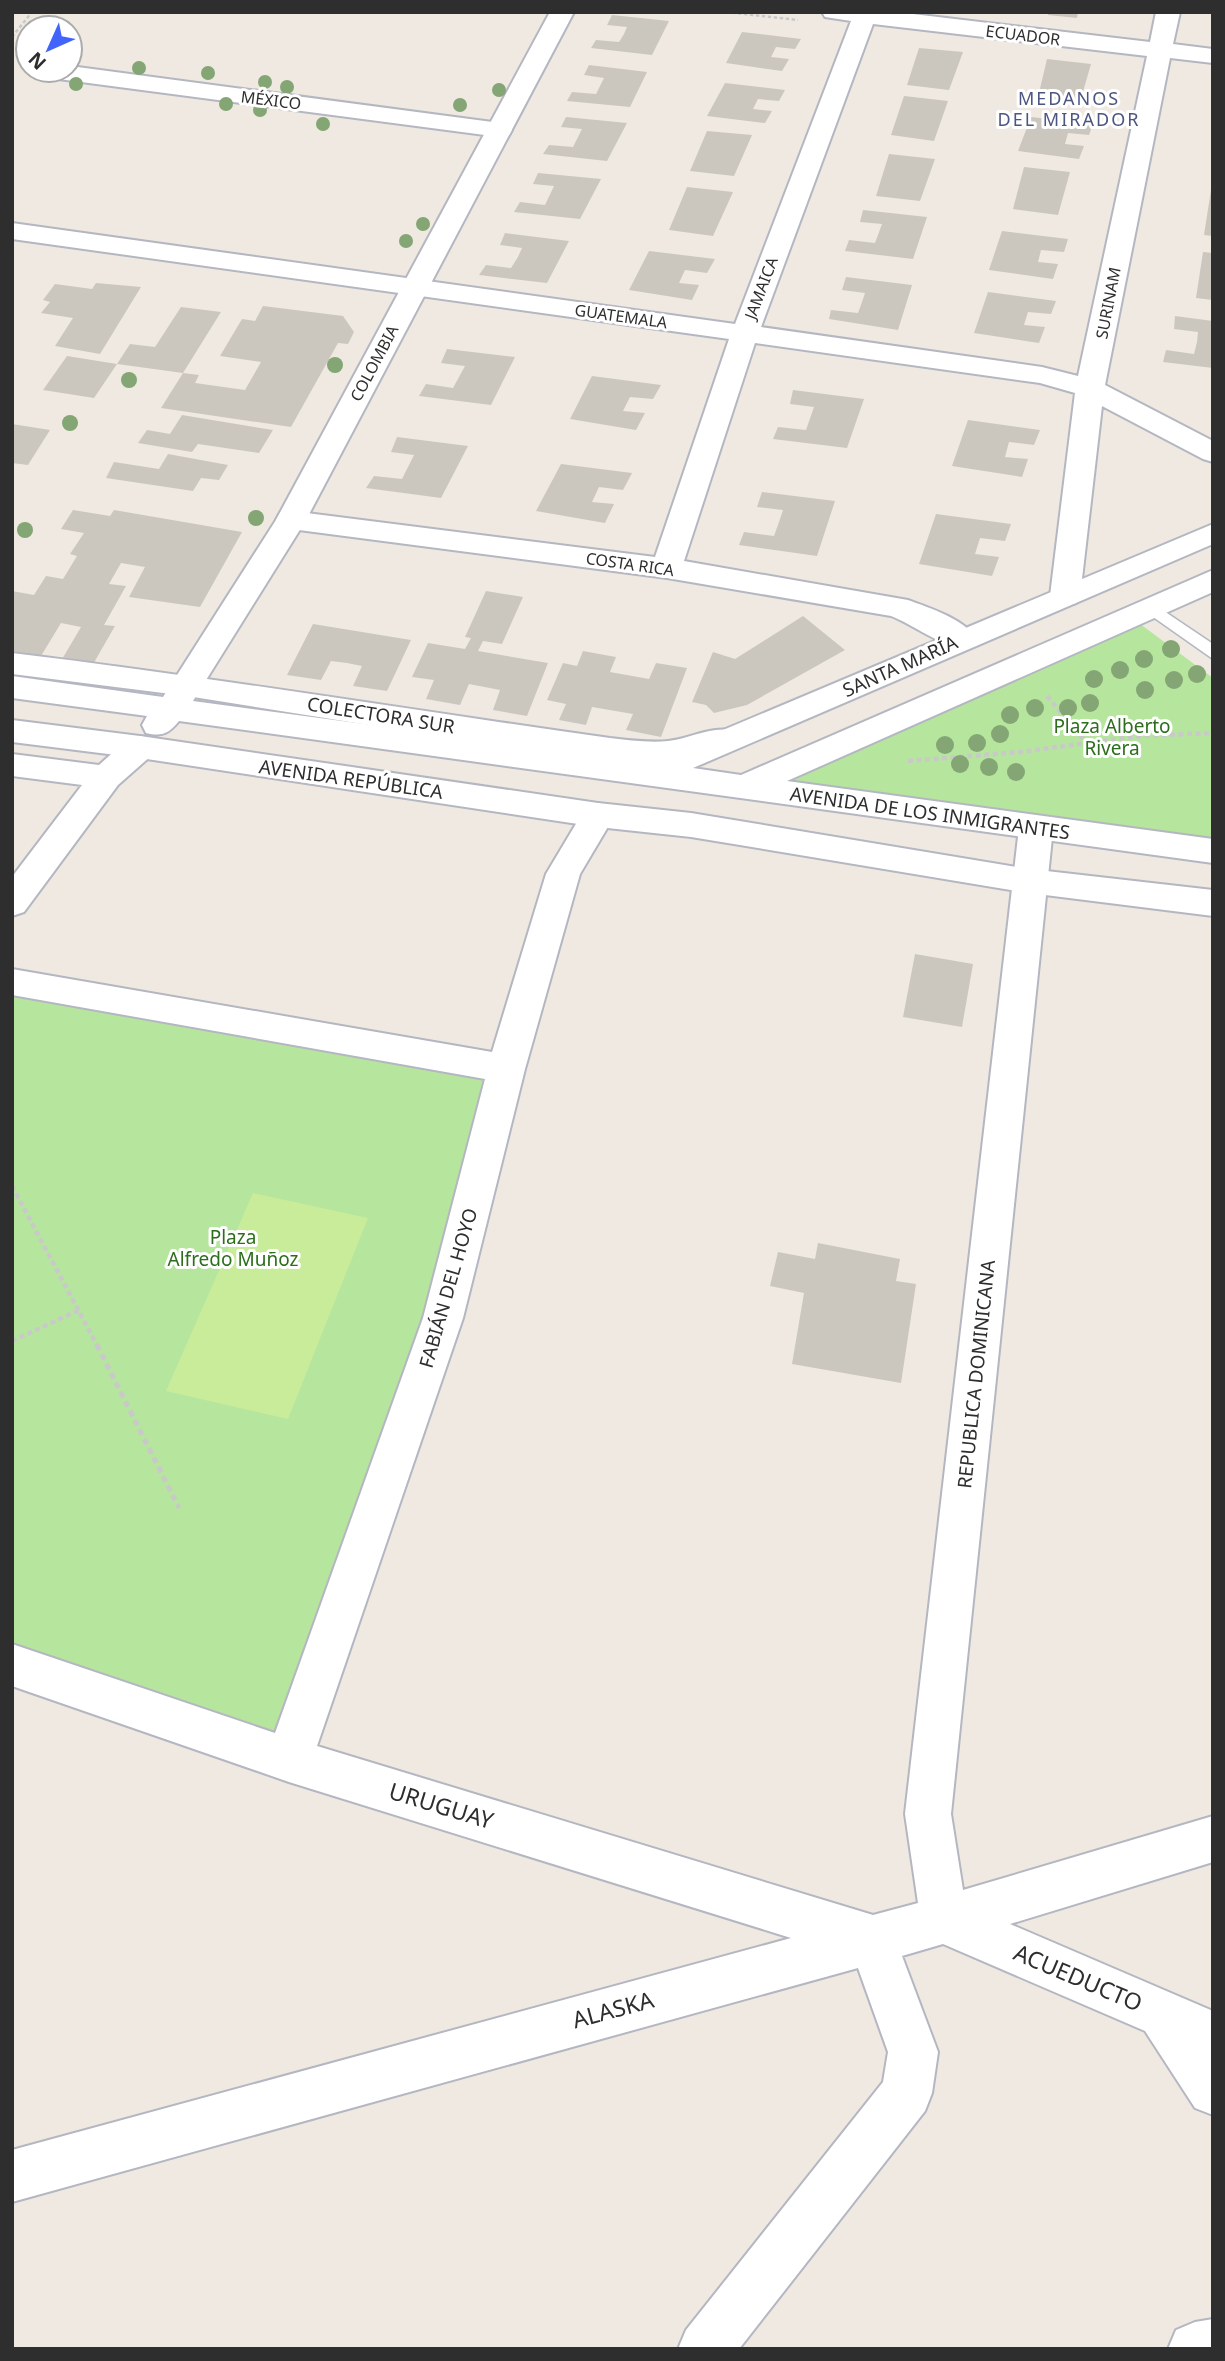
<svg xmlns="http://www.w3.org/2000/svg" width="1225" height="2361" font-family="'Noto Sans',sans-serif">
<rect width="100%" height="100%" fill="#efe9e1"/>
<path fill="#b6e59e" d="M1132,618L1213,678V851L744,787Z
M12,982L506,1069L289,1760L12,1665Z"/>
<path fill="#c9ec9a" d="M253,1193L368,1218L288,1419L166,1391Z"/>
<path fill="#cbc7bf" d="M1048,12H1078L1077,18L1048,15Z
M612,15L669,21L652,55L591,48L596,40L619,42L624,34L627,27L607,25Z
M742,32L801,39L795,49L776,47L771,57L789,59L782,71L726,63Z
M919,48L963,52L949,90L907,85Z
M1047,59L1091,64L1080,102L1038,97Z
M589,65L647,72L630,107L567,101L572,92L596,94L604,78L584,75Z
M725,83L785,90L779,101L758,99L753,109L772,111L765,123L707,116Z
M904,96L948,101L934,141L891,135Z
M566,117L627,123L607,161L543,154L549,145L573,147L582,129L561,127Z
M1031,117L1093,124L1089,135L1068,133L1065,144L1084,146L1079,159L1018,151Z
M707,131L752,135L734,176L690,171Z
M889,154L935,159L920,201L876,196Z
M1024,167L1070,172L1058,215L1013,209Z
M538,173L601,179L580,219L514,212L520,202L545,205L554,186L533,184Z
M687,187L733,192L713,236L669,230Z
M1211,190H1213V236L1204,235Z
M863,210L927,217L913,259L845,251L849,240L875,243L882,224L860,222Z
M1002,231L1068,239L1064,252L1041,250L1038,262L1058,264L1053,279L989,270Z
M505,233L569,241L547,283L479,275L486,265L511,268L518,257L522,248L500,245Z
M649,251L715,259L707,273L685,270L679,283L699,285L692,300L629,290Z
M1203,252L1213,253V300L1196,298Z
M846,277L912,285L898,330L829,319L831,310L858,313L862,302L865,293L842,290Z
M96,283L141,287L100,354L55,346L73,318L41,313L50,302L43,300L55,284L92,289Z
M988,292L1056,301L1051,314L1028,312L1024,325L1045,327L1039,343L974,333Z
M263,306L343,316L354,332L348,344L338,343L291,427L161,408L183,373L199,375L195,383L245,390L261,362L220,356L242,319L255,321Z
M181,307L221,312L183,373L117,364L94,398L43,390L67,356L117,364L130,344L155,347Z
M1175,316L1213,321V368L1163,362L1166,350L1194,354L1197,342L1198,332L1174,329Z
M447,349L515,357L491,405L419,396L426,384L453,388L465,366L441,363Z
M592,376L661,385L653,399L630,397L623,411L645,413L636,430L570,419Z
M793,390L864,399L847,448L773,439L778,427L806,430L814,407L790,404Z
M182,415L212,420L273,430L259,453L198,444L192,452L138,443L147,430L170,434Z
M968,420L1040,430L1034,445L1009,442L1005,457L1028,459L1022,477L952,466Z
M12,424L50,430L28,465L12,463Z
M397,437L468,446L441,498L366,488L374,476L402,479L414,455L391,452Z
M168,454L228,465L219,480L201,478L193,491L106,478L114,462L159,469Z
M561,464L632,473L623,490L599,487L592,502L614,504L605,523L536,511Z
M762,492L835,501L817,556L739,545L744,532L774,536L779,522L783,510L757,507Z
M73,510L110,516L114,510L242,532L200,607L129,597L145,567L121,563L109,584L126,586L104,625L115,626L92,666L61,661L81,627L61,623L41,656L12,651V591L34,595L46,576L63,579L77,556L70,554L84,533L61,529Z
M936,514L1011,524L1005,541L980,538L975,554L999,557L992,576L919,564Z
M486,591L523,597L502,644L483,641L478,651L548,663L527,716L493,710L500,690L469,684L460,705L426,699L434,680L412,677L428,643L465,649L471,638L465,637Z
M803,616L845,650L747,705L714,713L706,705L692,702L713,652L735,659Z
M313,624L411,640L387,691L353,686L362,666L347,663L331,661L321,680L287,675Z
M583,651L616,657L610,672L649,679L656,663L687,668L661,737L626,730L633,714L592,707L586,725L559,720L566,704L547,700L563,663L577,666Z
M915,954L973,964L962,1027L903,1017Z
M818,1243L900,1259L896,1281L916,1284L901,1383L792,1364L804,1293L770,1286L778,1252L815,1259Z"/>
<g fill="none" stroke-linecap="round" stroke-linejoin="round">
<defs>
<path id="service" d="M1152,603L1213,644V659L1146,612L1144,608Z"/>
<path id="minor" d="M822,12H896L1150,42L1156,12H1180L1173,44L1213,49V63L1170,58L1105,385L1213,441V462L1203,459L1102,406L1080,596L1076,603L1065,606L1054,603L1050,596L1075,393L1040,383L755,343L684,561L908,600C930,608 964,619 977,639L972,646C948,653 915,625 891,616L667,578L291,529L280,527L276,520L280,513L291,511L655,557L729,339L12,239V223L735,324L851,21L825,17ZM873,24L1147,56L1078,376L1042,367L761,327Z
M70,66L500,123L509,125L512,130L509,135L500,137L43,77L34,75L31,70H70Z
M12,653C212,677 410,710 610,738C628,740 649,743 668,741C690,739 712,725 735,731L739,739L735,747L668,763L625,762L438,736L187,696L12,674Z
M140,736L152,739L156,747L152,755L118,785L24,912L12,916V877L82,785L12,776V754L99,765L128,739Z
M598,803L610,807L615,815L580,874L525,1069L463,1318L317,1746L873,1915L918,1903L905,1814L1019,828L1024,820L1036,816L1048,820L1053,828L951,1814L963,1890L1213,1816V1862L1010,1924L1213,2011V2115L1195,2108L1145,2031L943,1944L902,1956L938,2052L932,2093L925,2111L739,2349H678L686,2330L883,2082L888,2052L858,1968L12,2202V2150L791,1938L289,1782L12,1686V1644L275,1733L423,1318L485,1079L12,995V969L492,1052L546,874L586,807Z
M1213,2319V2349H1168L1176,2330L1195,2322Z"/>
<path id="tertiary" d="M550,12H574L306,520L193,701L647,762L1213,524V544L693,768L741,775L1213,570V592L787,781L1213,839V863L179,721C169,733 163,737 146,733L142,725L147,716L12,698V676L163,697L276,520Z
M12,720L140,736L598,803L691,813L1029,869L1213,890V916L1029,893L691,837L598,827L140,758L12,742Z"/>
</defs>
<use href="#service" stroke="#b4b7c1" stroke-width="3"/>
<use href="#minor" stroke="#b4b7c1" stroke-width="4"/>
<use href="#tertiary" stroke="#b4b7c1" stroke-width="4"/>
<path stroke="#c9c9c9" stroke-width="2.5" stroke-dasharray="3.5 2.5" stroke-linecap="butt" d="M726,12L798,20
M12,37L32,12"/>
<path stroke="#c9c9c9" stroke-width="4.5" stroke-dasharray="5 3.5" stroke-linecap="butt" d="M1047,696L1086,742
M908,761L1020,752L1140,736L1213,733
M12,1186L98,1347
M12,1341L79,1310"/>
<path stroke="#c9c9c9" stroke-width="5" stroke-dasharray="6 4.5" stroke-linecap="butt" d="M97,1345L179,1508"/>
<use href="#service" fill="#fff" fill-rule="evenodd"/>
<use href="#minor" fill="#fff" fill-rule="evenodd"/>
<use href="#tertiary" fill="#fff" fill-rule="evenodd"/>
</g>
<g fill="#84a574">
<circle cx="139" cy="68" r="7"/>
<circle cx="208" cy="73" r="7"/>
<circle cx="265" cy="82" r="7"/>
<circle cx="76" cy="84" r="7"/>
<circle cx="287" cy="87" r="7"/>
<circle cx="499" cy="90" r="7"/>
<circle cx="226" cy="104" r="7"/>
<circle cx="460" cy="105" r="7"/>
<circle cx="260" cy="110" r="7"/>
<circle cx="323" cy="124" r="7"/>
<circle cx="423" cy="224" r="7"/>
<circle cx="406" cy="241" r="7"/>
<circle cx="335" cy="365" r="8"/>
<circle cx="129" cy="380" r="8"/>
<circle cx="70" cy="423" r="8"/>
<circle cx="256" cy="518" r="8"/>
<circle cx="25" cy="530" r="8"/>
<circle cx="1171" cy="649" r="9"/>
<circle cx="1144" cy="659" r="9"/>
<circle cx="1120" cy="670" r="9"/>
<circle cx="1197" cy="674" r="9"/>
<circle cx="1094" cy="679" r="9"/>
<circle cx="1174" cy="680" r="9"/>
<circle cx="1145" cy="690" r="9"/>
<circle cx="1090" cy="703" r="9"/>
<circle cx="1035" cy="708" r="9"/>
<circle cx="1068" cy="708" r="9"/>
<circle cx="1010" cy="715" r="9"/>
<circle cx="1000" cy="734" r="9"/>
<circle cx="977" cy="743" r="9"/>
<circle cx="945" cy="745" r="9"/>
<circle cx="960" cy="764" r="9"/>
<circle cx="989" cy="767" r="9"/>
<circle cx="1016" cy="772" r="9"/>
</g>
<g text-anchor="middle" stroke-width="6" stroke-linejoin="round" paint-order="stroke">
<g font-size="16" fill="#2e2e2e" stroke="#fff">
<text transform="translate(1023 35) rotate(7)" y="6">ECUADOR</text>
<text transform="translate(271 100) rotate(7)" y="6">MÉXICO</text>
<text transform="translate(761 288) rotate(-69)" y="6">JAMAICA</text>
<text transform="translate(1108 303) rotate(-79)" y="6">SURINAM</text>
<text transform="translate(621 316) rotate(8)" y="6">GUATEMALA</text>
<text transform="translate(374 363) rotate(-62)" y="6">COLOMBIA</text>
<text transform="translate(630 564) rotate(8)" y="6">COSTA RICA</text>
</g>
<g font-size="18" letter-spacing="2" fill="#4d5680" stroke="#fff">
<text x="1069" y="105">MEDANOS<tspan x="1069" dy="21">DEL MIRADOR</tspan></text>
</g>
<g font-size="19" fill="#2e2e2e" stroke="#fff">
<text transform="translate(900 666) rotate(-24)" y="7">SANTA MARÍA</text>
<text transform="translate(381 715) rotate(9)" y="7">COLECTORA SUR</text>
<text transform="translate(351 779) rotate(8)" y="7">AVENIDA REPÚBLICA</text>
<text transform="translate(930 813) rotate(8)" y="7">AVENIDA DE LOS INMIGRANTES</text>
<text transform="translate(448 1288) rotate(-74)" y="7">FABIÁN DEL HOYO</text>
<text transform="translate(976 1374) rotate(-84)" y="7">REPUBLICA DOMINICANA</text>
</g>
<g font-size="19" fill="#2c6e1b" stroke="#fff">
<text x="1112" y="733">Plaza Alberto<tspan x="1112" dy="22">Rivera</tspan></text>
<text x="233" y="1244">Plaza<tspan x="233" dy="22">Alfredo Muñoz</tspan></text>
</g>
<g font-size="23" fill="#2e2e2e" stroke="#fff">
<text transform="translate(441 1806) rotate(17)" y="8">URUGUAY</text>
<text transform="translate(1078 1978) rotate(23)" y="8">ACUEDUCTO</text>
<text transform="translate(613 2010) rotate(-15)" y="8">ALASKA</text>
</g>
</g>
<rect width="1225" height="2361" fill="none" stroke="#2e2e2e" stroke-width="28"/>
<g transform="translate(49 49) rotate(225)"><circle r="33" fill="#ffffff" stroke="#ababab" stroke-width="2"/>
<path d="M0-5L12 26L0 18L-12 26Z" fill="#4264fb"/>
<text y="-10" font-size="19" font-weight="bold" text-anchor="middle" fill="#2e2e2e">N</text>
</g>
</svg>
